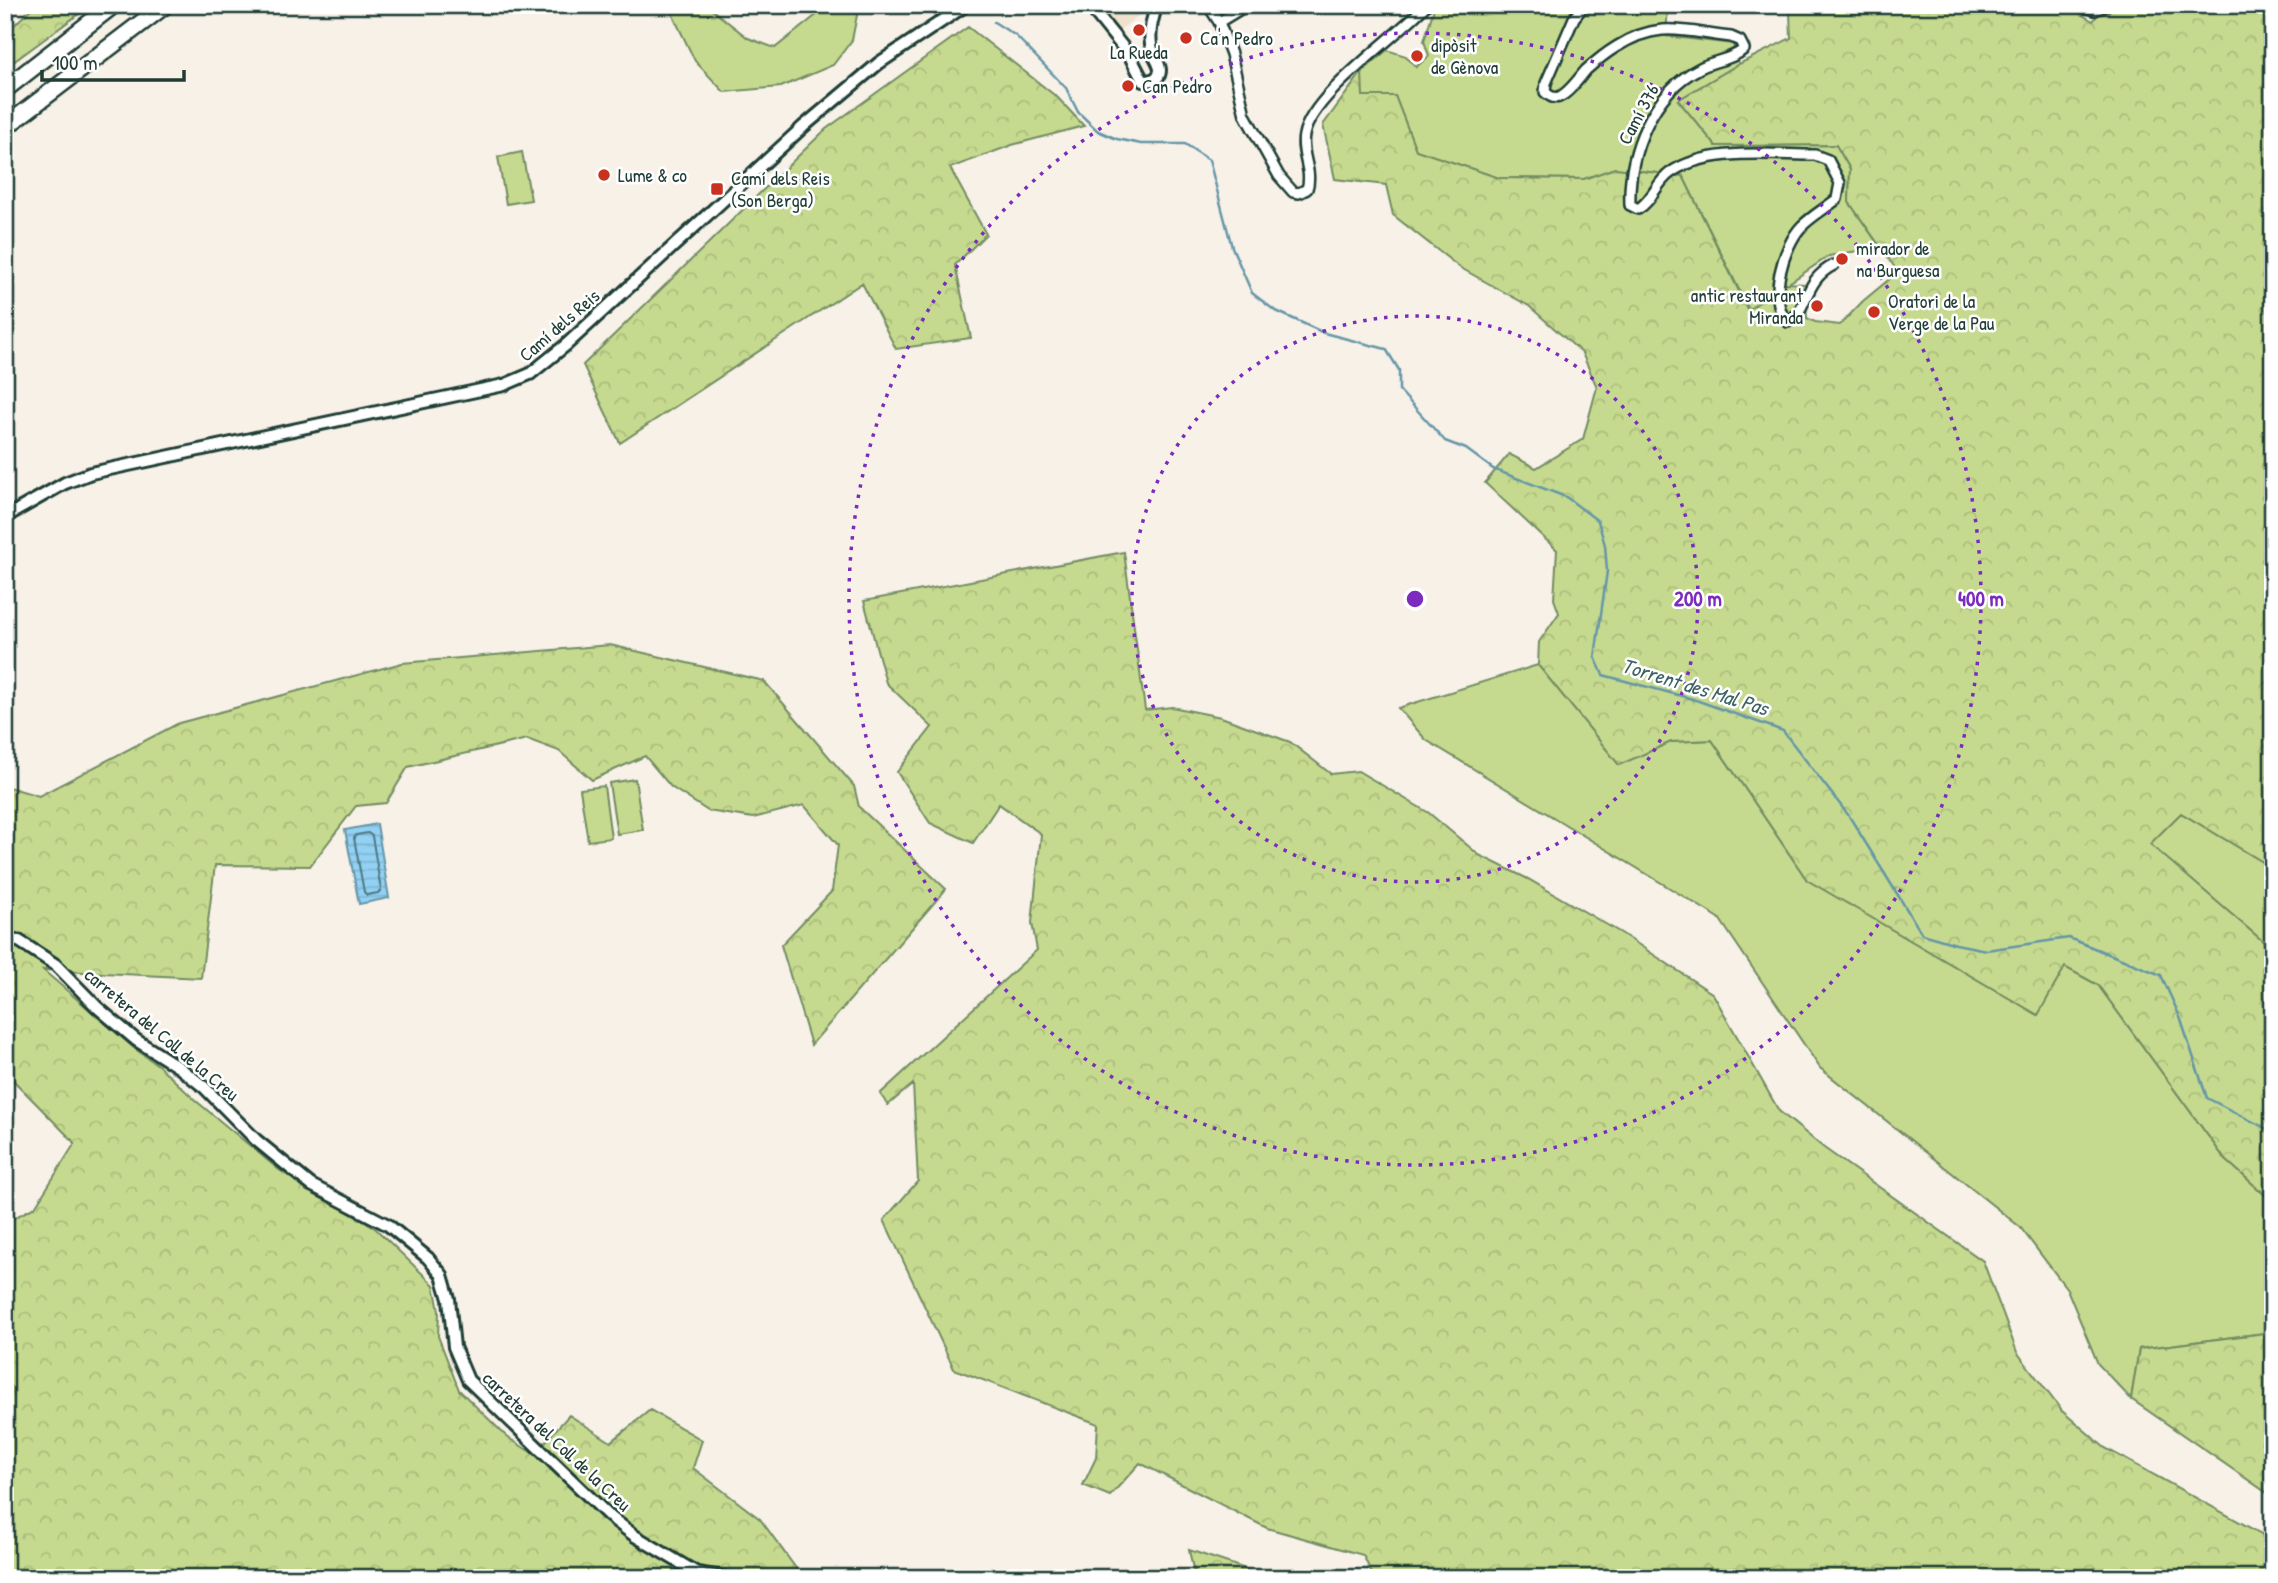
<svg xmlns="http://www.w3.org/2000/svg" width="2278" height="1583" font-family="'Patrick Hand',sans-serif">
<defs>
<pattern id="forest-crowns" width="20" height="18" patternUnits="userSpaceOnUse" patternTransform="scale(1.75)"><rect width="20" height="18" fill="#c6da8f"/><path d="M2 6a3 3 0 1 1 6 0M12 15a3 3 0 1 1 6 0" fill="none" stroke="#aabc7c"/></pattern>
<pattern id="water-rules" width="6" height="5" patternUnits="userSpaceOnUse" patternTransform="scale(1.75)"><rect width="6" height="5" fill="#93d1f4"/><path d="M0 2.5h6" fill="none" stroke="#7eb4d2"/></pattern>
</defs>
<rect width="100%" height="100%" fill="#f8f1e8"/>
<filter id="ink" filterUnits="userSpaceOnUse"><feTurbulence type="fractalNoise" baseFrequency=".0143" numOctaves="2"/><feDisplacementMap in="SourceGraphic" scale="14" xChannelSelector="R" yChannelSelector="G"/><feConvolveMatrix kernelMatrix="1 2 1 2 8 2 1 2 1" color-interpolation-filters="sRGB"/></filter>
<g filter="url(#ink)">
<path fill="#efe1cd" d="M1096,5H1149L1150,7L1117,32Z"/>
<path fill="#c6da8f" stroke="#728c62" stroke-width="2" d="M668,5H706L748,38L775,48L829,5H859L852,40L833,65L781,87L724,92L695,61Z
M1435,5H1668L1666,36L1733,44L1739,64L1678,100L1716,146L1836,145L1850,169L1849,202L1880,247L1829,256L1749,310L1683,176L1615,168L1584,179L1499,178L1416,150L1395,96L1362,97V72L1387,50L1406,56L1416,67L1429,56L1424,41Z
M522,152L531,200L506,204L498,157Z
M1538,665L1619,764L1671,742L1712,740L1807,880L2065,967L2098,985L2225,1159L2273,1202V1332L2139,1349L2131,1399L2098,1364L2067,1289L2020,1227L1820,1068L1719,918L1426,740L1398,708Z
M635,779L643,830L617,834L609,783Z
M604,786L611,838L588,841L580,789Z
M2181,813L2273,868V950L2149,844Z"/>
<path fill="url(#forest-crowns)" stroke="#728c62" stroke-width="2" d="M35,5H91L5,68V34Z
M1784,5H2065L2093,21L2105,5H2273V868L2181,813L2150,844L2273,950V1202L2225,1159L2098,985L2065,967L2038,1015L1807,880L1712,740L1671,742L1619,765L1538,665L1539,642L1559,613L1554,599L1557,550L1485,483L1509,454L1536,468L1583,439L1597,387L1582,353L1529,306L1459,267L1393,215L1386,185L1335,179L1323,125L1362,72L1363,96H1395L1416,150L1499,178L1584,179L1615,168L1683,176L1748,310L1786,283L1805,284L1807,318L1815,322L1840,325L1863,301L1898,272L1849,202L1850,169L1836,145L1716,146L1678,100L1739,64L1791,38L1790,12Z
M968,27L1058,98L1084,126L1012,145L950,168L986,234L955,265L971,338L896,349L862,283L620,443L583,365L826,129Z
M1124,552L1145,710L1172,707L1221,717L1290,742L1331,774L1358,771L1429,813L1479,855L1528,879L1621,933L1713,994L1779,1111L1824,1148L1983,1261L2017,1352L2062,1411L2105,1448L2267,1537L2273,1543V1578H1374L1363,1555L1267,1528L1140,1463L1110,1496L1083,1485L1096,1458L1098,1424L954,1369L884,1220L918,1181L913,1084L888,1105L880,1094L1037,950L1032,923L1041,834L999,804L973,843L930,823L897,772L932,727L886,683L864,601Z
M610,645L764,681L854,786L859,807L946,889L811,1045L781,945L832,891L838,845L804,805L753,818L708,811L671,787L645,756L592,780L559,751L527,739L408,767L386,803L356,806L310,866L215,865L201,978L43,970L135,1049L158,1065L195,1100L279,1170L376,1229L434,1285L439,1311L438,1336L459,1390L507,1437L534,1454L569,1415L611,1442L650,1410L702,1440L693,1468L760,1519L803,1578H5V1225L8,1221L35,1207L75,1143L5,1072V786L39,796L179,723L402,663Z
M2273,1332V1497L2131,1399L2139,1349Z
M1189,1550L1246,1569L1252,1578H1195Z"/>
<path fill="url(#water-rules)" stroke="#6596a7" stroke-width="2" d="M377,824L389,898L359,904L345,830Z"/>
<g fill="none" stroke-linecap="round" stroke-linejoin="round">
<path stroke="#4d7881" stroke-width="2" d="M368,833L372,836L381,890L378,893L367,895L364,892L354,838L356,835Z"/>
<path stroke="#6596a7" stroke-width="2.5" d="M994,22L1016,36L1044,65L1066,88L1078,112L1098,131L1117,139L1141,144H1185L1209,160L1232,247L1252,293L1274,310L1324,333L1386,349L1399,370V390L1445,441L1466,449L1493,469L1566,497L1598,521L1605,545L1607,571L1595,657L1603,675L1693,699L1783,731L1849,816L1922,934L1956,944L1986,950L2069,938L2161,975L2180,1017L2207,1098L2273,1132"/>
<defs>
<path id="minor" d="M1208,5L1219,22L1231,54L1245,115L1279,176L1293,192L1299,193L1307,189C1313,170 1300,154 1304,135C1311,95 1397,37 1426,5
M1584,5L1574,18L1546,83L1545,92C1549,96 1553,99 1559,97C1569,93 1579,78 1586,70C1595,62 1606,53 1616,47C1660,19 1685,32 1731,37L1740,41L1744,49C1732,60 1715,60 1700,68C1652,92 1628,153 1630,205L1638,209C1653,200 1656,183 1670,173C1707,147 1771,155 1815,155L1828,160L1840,183L1837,199C1826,208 1812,216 1802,226C1784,244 1766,302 1788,322C1809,310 1803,280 1834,265
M2080,5L2095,10L2107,5
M1219,22L1247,5"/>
<path id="tertiary" d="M1089,5L1130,56L1143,81C1150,81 1160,80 1160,70C1160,65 1156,59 1154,55C1147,39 1151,21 1157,5
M5,517L65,483L91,473L504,385L530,374L566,345L804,126L879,63L966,5
M5,940L19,941L56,965L97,1007L136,1040L180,1068L204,1087L256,1140L311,1185L388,1225L428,1258L442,1275L449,1299L454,1347L468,1380L609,1516L635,1536L697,1573L728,1578"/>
<path id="motorway" d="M5,89L113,5
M5,127L165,5"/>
</defs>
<use href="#minor" stroke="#1f3d34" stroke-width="14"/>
<use href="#tertiary" stroke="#1f3d34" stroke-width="16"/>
<use href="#motorway" stroke="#1f3d34" stroke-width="21"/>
<use href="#minor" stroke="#fff" stroke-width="9"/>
<use href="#tertiary" stroke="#fff" stroke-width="10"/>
<use href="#motorway" stroke="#fff" stroke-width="16"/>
</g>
</g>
<g fill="none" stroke="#7b2cbf" stroke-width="3.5" stroke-dasharray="3.5 7">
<circle cx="1415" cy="599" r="283"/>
<circle cx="1415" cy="599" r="566"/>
</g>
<g fill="#c8321e" stroke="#fff" stroke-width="2.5">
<circle cx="1139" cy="30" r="7"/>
<circle cx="1186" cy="38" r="7"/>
<circle cx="1417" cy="56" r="7"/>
<circle cx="1128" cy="86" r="7"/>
<circle cx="604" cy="175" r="7"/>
<rect x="710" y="182" width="14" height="14" rx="3.5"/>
<circle cx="1842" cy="259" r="7"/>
<circle cx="1817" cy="306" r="7"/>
<circle cx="1874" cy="312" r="7"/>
</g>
<g text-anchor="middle" stroke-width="5" stroke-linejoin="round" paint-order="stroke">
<g font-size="19" fill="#1f3d34" stroke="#fff" text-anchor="start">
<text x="1200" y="45">Ca'n Pedro</text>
<text x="1431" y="52">dipòsit<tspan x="1431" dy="22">de Gènova</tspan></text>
<text x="1139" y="59" text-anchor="middle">La Rueda</text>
<text x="1142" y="93">Can Pedro</text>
<text x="618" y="182">Lume &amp; co</text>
<text x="731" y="185">Camí dels Reis<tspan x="731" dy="22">(Son Berga)</tspan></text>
<text x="1856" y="255">mirador de<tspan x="1856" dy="22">na Burguesa</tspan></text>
<text x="1803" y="302" text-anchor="end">antic restaurant<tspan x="1803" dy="22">Miranda</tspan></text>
<text x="1888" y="308">Oratori de la<tspan x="1888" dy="22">Verge de la Pau</tspan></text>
</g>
<g font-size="19" fill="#1f3d34" stroke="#fff">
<text transform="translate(1638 114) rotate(-62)" y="7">Camí 376</text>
<text transform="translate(559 325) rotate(-41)" y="7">Camí dels Reis</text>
<text transform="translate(162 1034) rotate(40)" y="7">carretera del Coll de la Creu</text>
<text transform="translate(557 1441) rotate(43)" y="7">carretera del Coll de la Creu</text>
</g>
<g font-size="21" font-style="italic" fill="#3c6264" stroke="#fff">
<text transform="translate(1695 687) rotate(17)" y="7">Torrent des Mal Pas</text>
</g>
</g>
<circle cx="1415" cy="599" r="10" fill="#7b2cbf" stroke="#fff" stroke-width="3.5"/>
<g font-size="21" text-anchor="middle" font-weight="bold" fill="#7b2cbf" stroke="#fff" stroke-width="5" stroke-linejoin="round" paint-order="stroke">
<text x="1698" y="606">200 m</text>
<text x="1981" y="606">400 m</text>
</g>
<rect width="2278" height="1583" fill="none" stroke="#fff" stroke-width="28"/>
<rect x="14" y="14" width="2250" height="1555" fill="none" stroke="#1f3d34" stroke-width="2.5" filter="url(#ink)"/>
<path d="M42 70v10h142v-10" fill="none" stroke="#1f3d34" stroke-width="3.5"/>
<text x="52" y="70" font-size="21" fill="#1f3d34" stroke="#ffffff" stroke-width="5" paint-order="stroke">100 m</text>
</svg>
